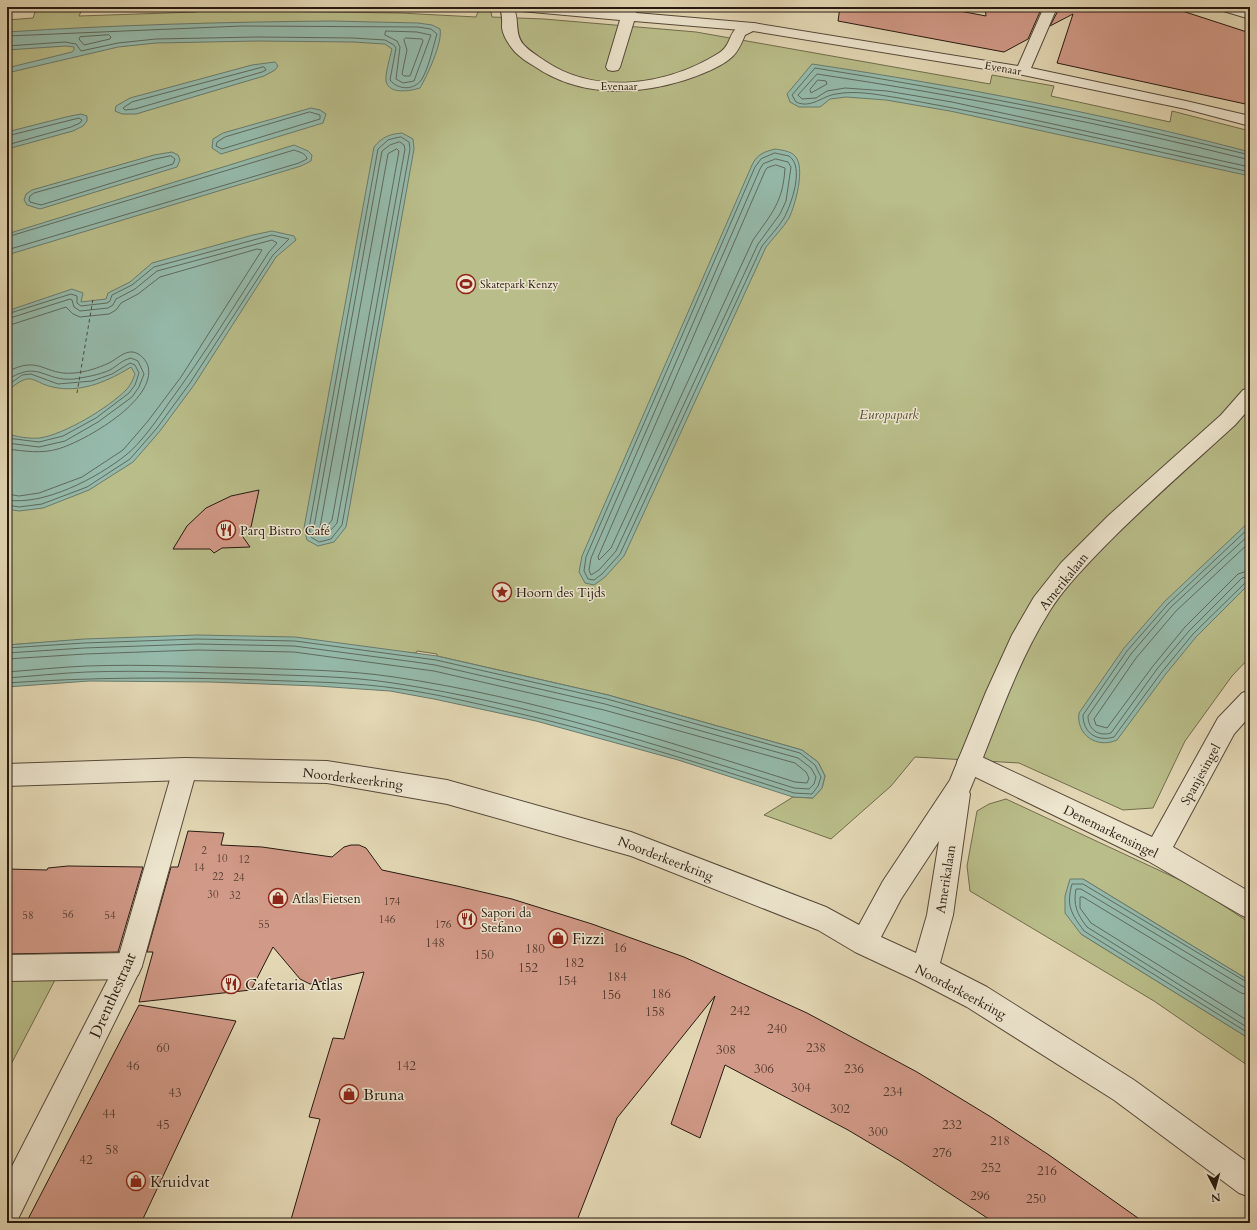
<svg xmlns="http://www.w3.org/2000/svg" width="1257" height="1230" font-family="Cardo,serif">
<rect width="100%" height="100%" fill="#e3d7b4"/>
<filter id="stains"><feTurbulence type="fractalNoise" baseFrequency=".005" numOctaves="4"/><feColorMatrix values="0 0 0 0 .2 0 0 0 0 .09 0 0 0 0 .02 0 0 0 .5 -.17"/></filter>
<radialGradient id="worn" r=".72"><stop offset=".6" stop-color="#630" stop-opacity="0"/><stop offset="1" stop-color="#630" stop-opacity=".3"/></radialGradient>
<path fill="#b9bd89" stroke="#706c4c" d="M79,7H83L79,16L196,12L198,7H256L255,11L400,13L476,17L479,9H487L491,12L492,17L544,19L696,32L990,84L992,75L1054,86L1051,96L1170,122L1172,111L1250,131V657L1232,676L1185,741L1153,808L1123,810L1019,763L915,757L891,786L831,839L764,815L793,797L813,798L822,788L825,776L818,762L802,750L608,695L437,656V654L417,651L416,653L64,641L7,645V20L33,18L36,9Z
M1006,799L1195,887L1250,923V981L1083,879L1081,934L1250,1039V1067L1154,1001L970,891L967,866L977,811L989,804Z
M7,980H55L7,1072Z"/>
<path fill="#95baab" stroke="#697a6d" d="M331,21L418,23L432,25L440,29C443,42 427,76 420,88C410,91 389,95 386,81C385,74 390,57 392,49L385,44L353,42L258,41L156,43L118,47L7,73V68L72,52L74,50V47L66,46L7,50V32C115,25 223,22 331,21Z
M275,62L278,66L275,70L264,76L136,114H122L115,111L116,106L130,98L252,65Z
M812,64C959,86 1105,114 1250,152V176L950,111L886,100L846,97L830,99L820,107H799L790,102L787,94Z
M311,108L320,110L326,114L323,123L221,154L212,148L213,139L223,133Z
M81,114L87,116V121L83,126L73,131L7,149V132L66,117Z
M402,133L413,139L414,149L346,527L334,542L318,546L307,540L304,528L374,147C382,137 390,134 402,133Z
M294,145L308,151L312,155L311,161L301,166L7,255V234Z
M775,149C781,150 791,151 795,156C806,167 795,206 789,218C783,228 773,238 766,247L624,556L605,577L594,585L585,583L579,572L582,556L752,165C757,154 764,152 775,149Z
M172,152L178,155L180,160L177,167L40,209L27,205L24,200L26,194L32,190L154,155Z
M272,231L294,236L296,240L276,257L194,385L160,431L133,462L89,490L43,508L19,511L7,509V433C14,437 32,439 40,438C65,434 108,408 126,390C131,385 133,379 135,374L131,367C110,380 84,392 58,388C30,384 35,368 7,391V311L72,289L83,293L81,302L106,299L108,293L130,282L152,263L253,235Z
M1250,521V583L1196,637L1165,675L1117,740C1097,749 1076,735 1079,713L1124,648L1165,601Z
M197,635L295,637L437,656L608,695L802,750L818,762L825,776L822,788L813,798L793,797L678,760L536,721L434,699L390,691L317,686L210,682L89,681L7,687V645L84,639Z
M1070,879H1083L1250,981V1039L1081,934L1065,913V896Z"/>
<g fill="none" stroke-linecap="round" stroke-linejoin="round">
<path stroke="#5e6a5e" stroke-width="1" d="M386,31L417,32L431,35L414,81L403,83L396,79L400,47L397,41L385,35Z
M109,35L111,37L110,39L84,45L79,39L80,37Z
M7,36L242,26L418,27L431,29L437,34C433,47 429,67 422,79C414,91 398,90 390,80L396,48L394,45L385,40L353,38L258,37L156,39L118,43L81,51L76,44L65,42L7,46
M406,38L422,39L423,41L410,76H404L402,74L407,50L404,40Z
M264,67L266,70L262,72L135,109L125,110L123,108L132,102Z
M818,80L826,81L827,84L811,93L810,90Z
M310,112L320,115V119L222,149L216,146L217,142L225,137Z
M7,136L79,118L82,120L80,123L71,127L7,145
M401,137L409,142L410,149L342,525L331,539L319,542L311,537L309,528L378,149L388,140Z
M400,142L404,145L405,149L337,523C331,530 325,539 315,534L314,527L382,151L390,145Z
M397,149L399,151L332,520L325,529L321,530L320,527L388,154Z
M775,153L789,156C805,167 791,205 784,218C778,228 769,237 762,246L620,554L602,574L594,580L588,579L584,571L586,557L755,167L761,159Z
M1250,155C1106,120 961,91 815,68L792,95L796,102C811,109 822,96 836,94C857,90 879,95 899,98C1017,119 1133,146 1250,172
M171,156L175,159L173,164L41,205L30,202L29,200L30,196L34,193L155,159Z
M776,159L788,162L791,167L786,201L780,214L758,244L616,551L599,570L591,575L589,570L591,558L760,169L763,164Z
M1250,160C1107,124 963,96 817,74L798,95L802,99L816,98L827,91L845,88L887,91L952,102L1250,167
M776,165L785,168C783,202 772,213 753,240L611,548L599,560L598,557L765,171L767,168Z
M7,237L294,150C299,152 306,153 307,159L299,163L7,250
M7,314L71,294L77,296V303L81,306L107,303L110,301L112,295L132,285L154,267L272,235L289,239L273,255L190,383L157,428L130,459L87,487L42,504L19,507L7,505
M7,319L70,299L72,300L74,307L80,311L108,308L113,305L116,299L135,289L157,271L272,240L277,243L269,252C236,303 204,355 168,404C158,419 140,444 126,455C97,478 44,506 7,500
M7,326L66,307L73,314L80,317L109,314L116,310L121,303L138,294L160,277L257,249L262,250L181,377L148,421L123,450L82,477L39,493L19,496L7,494
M7,372C40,354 44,376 74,373C86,372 98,368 109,363C117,359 124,351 133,352C140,353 146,360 148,366C157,400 85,441 58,449C41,454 24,451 7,449
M7,380C39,359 44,382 74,379C86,377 99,375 110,370C117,366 122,360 131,358L138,361L144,374L139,387L132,397L98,422L65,441L39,447L7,443
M7,386L22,375L31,374L58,384L92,381L112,374L130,363L135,365L139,373L135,385L129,393L96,418L63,436L39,442L7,438
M1250,527L1168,604L1127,651L1083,715C1083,733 1097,742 1114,737L1161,673L1193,634L1246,582L1250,581
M1250,534L1171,607L1131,654L1088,716C1088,729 1098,737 1111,733L1157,669L1189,631L1242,578L1250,576
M1250,542L1176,611L1136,658L1094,719L1096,725L1107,728L1153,666L1185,627L1238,574L1250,570
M7,648L84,643L197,639L295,641L436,660L607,699L800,753L815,765L821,777L818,786L812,794L794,793C698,763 602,732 504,710C470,702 436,694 401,689C355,682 307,682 261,680C176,677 92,677 7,683
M7,653L84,648L197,644L294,646L415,662L435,665L605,704L798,758L811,768L816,777L814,784L809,789L794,788C662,746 530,704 393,683C348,676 302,676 256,674C200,673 144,670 87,672C61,673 34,676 7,678
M7,659L85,654L197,650L294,652L434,671L604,710L795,763L806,772L809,778L807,783L795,782C663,740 531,697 394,677C348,670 302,670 257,668C200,667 144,664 87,666C61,667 34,670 7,672
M1250,984L1083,884H1072C1066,906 1071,913 1084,931L1250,1034
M1250,989L1244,987L1081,889H1076C1073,905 1077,914 1087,927L1250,1029
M1250,995L1241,993L1083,897H1080V908L1091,923L1250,1022"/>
<path stroke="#484a3e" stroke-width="1" stroke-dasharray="3.5 3" stroke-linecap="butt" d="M77,393L93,299"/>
</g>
<path fill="#d19987" stroke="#271a10" d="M840,7H939L986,16L985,7H1042L1028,39L1004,52L838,21Z
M1060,7H1170L1250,33V105L1057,63L1073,14L1050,26Z
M259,490L251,527L241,534L250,547L222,548L214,553L210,549H173L187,526L206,508L231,496Z
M188,831L224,833L221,845L262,847L332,857L344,847L351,845H359L366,848L382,870L457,886L512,899L592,924L684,957L807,1013L917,1072L991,1117L1049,1155L1145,1223H995L900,1161L848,1130L725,1065L700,1138L671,1124L715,996L617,1118L576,1223H290L320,1119L309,1117L333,1038L344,1039L364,972L310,984L300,979L273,947L251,990L139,1002L153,952H147L171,867H178Z
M68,866L143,867L118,952L7,954V869L47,870L48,868Z
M139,1005L236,1021L141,1223H26Z"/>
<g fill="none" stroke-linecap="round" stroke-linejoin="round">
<defs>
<path id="pedestrian" d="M514,7H569L623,12L624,7H638L636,13L753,23L758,24L760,27L758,30L753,31L634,21L620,67L618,70L613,71L608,70L606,67L620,20L521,11L516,10Z
M129,953L138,957L142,966L138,975L129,979L7,981V955Z"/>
<path id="minor" d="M499,7H513C520,19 514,33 523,44C529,51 538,56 545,61C597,96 668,85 719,53C736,42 724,26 753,23L1018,66L1044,7H1059L1055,12L1031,68L1186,101L1250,116V126L1186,109L1023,75L753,31L745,35C742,42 739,50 733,56C722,67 700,75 685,80C634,96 579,97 534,66C527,62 520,57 515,52C509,45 503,36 502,28C502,20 503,14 499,7Z
M1218,7H1239L1250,11V19L1220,10Z
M1250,690V716L1234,734L1173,847L1250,892V919L1241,915L1148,861L961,770L957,762L961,754L969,751L1152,837L1218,718L1242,693Z
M185,758L194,761L197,769L142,966L18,1219L7,1223V1176L117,962L173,769L176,761Z"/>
<path id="tertiary" d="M1250,388V408L1235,425C1190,466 1144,506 1102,549C1083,569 1063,589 1049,612C1014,668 995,731 969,792L970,794L953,915L940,963L987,987L1134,1080L1250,1164V1197L1239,1193L1114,1100L967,1007L915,980L855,952L818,930L631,856L447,804L327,783L185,780L7,786V764L185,758L327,761L447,780L631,832L826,907L859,925L883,881L950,780L986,692L1012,635L1034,597L1061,563L1108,516L1221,415L1243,390ZM939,841L927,915L916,953L881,937L901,899Z"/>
</defs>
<use href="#pedestrian" stroke="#564939" stroke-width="2"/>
<use href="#minor" stroke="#564939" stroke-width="2"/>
<use href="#tertiary" stroke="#564939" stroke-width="2"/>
<use href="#pedestrian" fill="#ede5ce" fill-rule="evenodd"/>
<use href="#minor" fill="#ede5ce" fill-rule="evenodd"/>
<use href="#tertiary" fill="#ede5ce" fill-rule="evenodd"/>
</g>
<defs>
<symbol id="stadium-ring" viewBox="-11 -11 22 22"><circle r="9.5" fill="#ede5ce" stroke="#8f2418" stroke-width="1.5"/><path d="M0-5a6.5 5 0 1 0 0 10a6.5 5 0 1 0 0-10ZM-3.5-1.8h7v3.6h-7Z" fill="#8f2418"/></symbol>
<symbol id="restaurant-ring" viewBox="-11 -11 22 22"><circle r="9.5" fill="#ede5ce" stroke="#8f2418" stroke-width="1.5"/><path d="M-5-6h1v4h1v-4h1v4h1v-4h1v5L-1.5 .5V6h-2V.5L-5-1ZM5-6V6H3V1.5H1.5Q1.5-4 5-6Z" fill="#8f2418"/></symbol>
<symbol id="sight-ring" viewBox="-11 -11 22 22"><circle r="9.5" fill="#ede5ce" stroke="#8f2418" stroke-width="1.5"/><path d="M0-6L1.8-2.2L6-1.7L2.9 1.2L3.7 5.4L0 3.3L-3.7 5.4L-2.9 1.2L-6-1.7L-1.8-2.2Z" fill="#8f2418"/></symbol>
<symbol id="shop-ring" viewBox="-11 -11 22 22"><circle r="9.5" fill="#ede5ce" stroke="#8f2418" stroke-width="1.5"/><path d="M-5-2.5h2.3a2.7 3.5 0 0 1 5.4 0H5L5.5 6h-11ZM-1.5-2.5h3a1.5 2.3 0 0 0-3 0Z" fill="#8f2418"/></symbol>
</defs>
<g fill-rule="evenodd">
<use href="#stadium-ring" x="455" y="273" width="22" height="22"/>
<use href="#restaurant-ring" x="215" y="519" width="22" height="22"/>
<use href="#sight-ring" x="491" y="581" width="22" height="22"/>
<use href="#shop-ring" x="267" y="887" width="22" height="22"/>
<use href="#restaurant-ring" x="456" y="908" width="22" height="22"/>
<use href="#shop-ring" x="547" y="927" width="22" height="22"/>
<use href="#restaurant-ring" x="220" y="973" width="22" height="22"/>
<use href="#shop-ring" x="338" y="1083" width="22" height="22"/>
<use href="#shop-ring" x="125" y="1170" width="22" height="22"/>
</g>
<g text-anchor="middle" stroke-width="3" stroke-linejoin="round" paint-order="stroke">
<g font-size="11" fill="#271a10" stroke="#ede5ce">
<text transform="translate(1003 68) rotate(10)" y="4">Evenaar</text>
<text x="619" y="90">Evenaar</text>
</g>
<g font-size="11" fill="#271a10" stroke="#ede5ce" text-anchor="start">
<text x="480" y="288">Skatepark Kenzy</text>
</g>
<g font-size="11" fill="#523a2e">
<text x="204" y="854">2</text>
<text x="222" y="862">10</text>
<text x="244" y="863">12</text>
<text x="199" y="871">14</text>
<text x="218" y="880">22</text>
<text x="239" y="881">24</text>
<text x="213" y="898">30</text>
<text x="235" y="899">32</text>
<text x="392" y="905">174</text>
<text x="68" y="918">56</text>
<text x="28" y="919">58</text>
<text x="110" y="919">54</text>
<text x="387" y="923">146</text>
<text x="264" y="928">55</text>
<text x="443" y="928">176</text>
</g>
<g font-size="13" font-style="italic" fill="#534b34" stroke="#ede5ce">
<text x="889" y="419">Europapark</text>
</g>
<g font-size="13" fill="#271a10" stroke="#ede5ce" text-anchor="start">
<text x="240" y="535">Parq Bistro Café</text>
<text x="516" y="597">Hoorn des Tijds</text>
<text x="292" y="903">Atlas Fietsen</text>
<text x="481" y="917">Sapori da<tspan x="481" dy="15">Stefano</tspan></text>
</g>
<g font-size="13" fill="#271a10" stroke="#ede5ce">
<text transform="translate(1063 581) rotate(-51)" y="5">Amerikalaan</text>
<text transform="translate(1200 774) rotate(-61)" y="5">Spanjesingel</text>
<text transform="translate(353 778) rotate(7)" y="5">Noorderkeerkring</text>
<text transform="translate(1111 831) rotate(26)" y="5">Denemarkensingel</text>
<text transform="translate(666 858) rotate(21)" y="5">Noorderkeerkring</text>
<text transform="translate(945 879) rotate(-81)" y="5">Amerikalaan</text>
<text transform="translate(961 991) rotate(28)" y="5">Noorderkeerkring</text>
</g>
<g font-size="13" fill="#523a2e">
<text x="435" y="947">148</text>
<text x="620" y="952">16</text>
<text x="535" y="953">180</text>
<text x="484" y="959">150</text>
<text x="574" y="967">182</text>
<text x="528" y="972">152</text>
<text x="617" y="981">184</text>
<text x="567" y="985">154</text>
<text x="661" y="998">186</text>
<text x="611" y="999">156</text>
<text x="740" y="1015">242</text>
<text x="655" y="1016">158</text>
<text x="777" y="1033">240</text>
<text x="163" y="1052">60</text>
<text x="816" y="1052">238</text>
<text x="726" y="1054">308</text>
<text x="133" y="1070">46</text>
<text x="406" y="1070">142</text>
<text x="764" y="1073">306</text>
<text x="854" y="1073">236</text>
<text x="801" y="1092">304</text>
<text x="893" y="1096">234</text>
<text x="175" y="1097">43</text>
<text x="840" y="1113">302</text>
<text x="109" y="1118">44</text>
<text x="163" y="1129">45</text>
<text x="952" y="1129">232</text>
<text x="878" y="1136">300</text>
<text x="1000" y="1145">218</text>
<text x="112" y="1154">58</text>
<text x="942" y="1157">276</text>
<text x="86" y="1164">42</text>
<text x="991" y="1172">252</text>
<text x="1047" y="1175">216</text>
<text x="980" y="1200">296</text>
<text x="1036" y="1203">250</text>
</g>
<g font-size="16" fill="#271a10" stroke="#ede5ce" text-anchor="start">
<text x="572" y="944">Fizzi</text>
<text x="245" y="990">Cafetaria Atlas</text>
<text x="363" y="1100">Bruna</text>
<text x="150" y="1187">Kruidvat</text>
</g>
<g font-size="16" fill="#271a10" stroke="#ede5ce">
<text transform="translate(112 995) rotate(-66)" y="6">Drenthestraat</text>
</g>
</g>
<rect width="1257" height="1230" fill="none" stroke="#e3d7b4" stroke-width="24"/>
<rect x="8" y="8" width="1241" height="1214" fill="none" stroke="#271a10" stroke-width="2"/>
<rect x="12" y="12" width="1233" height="1206" fill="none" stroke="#271a10"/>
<g transform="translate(1215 1188) rotate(174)" stroke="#ede5ce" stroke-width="3" paint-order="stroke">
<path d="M0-3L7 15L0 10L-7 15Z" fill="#271a10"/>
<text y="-6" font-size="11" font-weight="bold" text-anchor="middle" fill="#271a10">N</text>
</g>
<rect width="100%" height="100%" filter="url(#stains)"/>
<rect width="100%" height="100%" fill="url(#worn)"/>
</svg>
